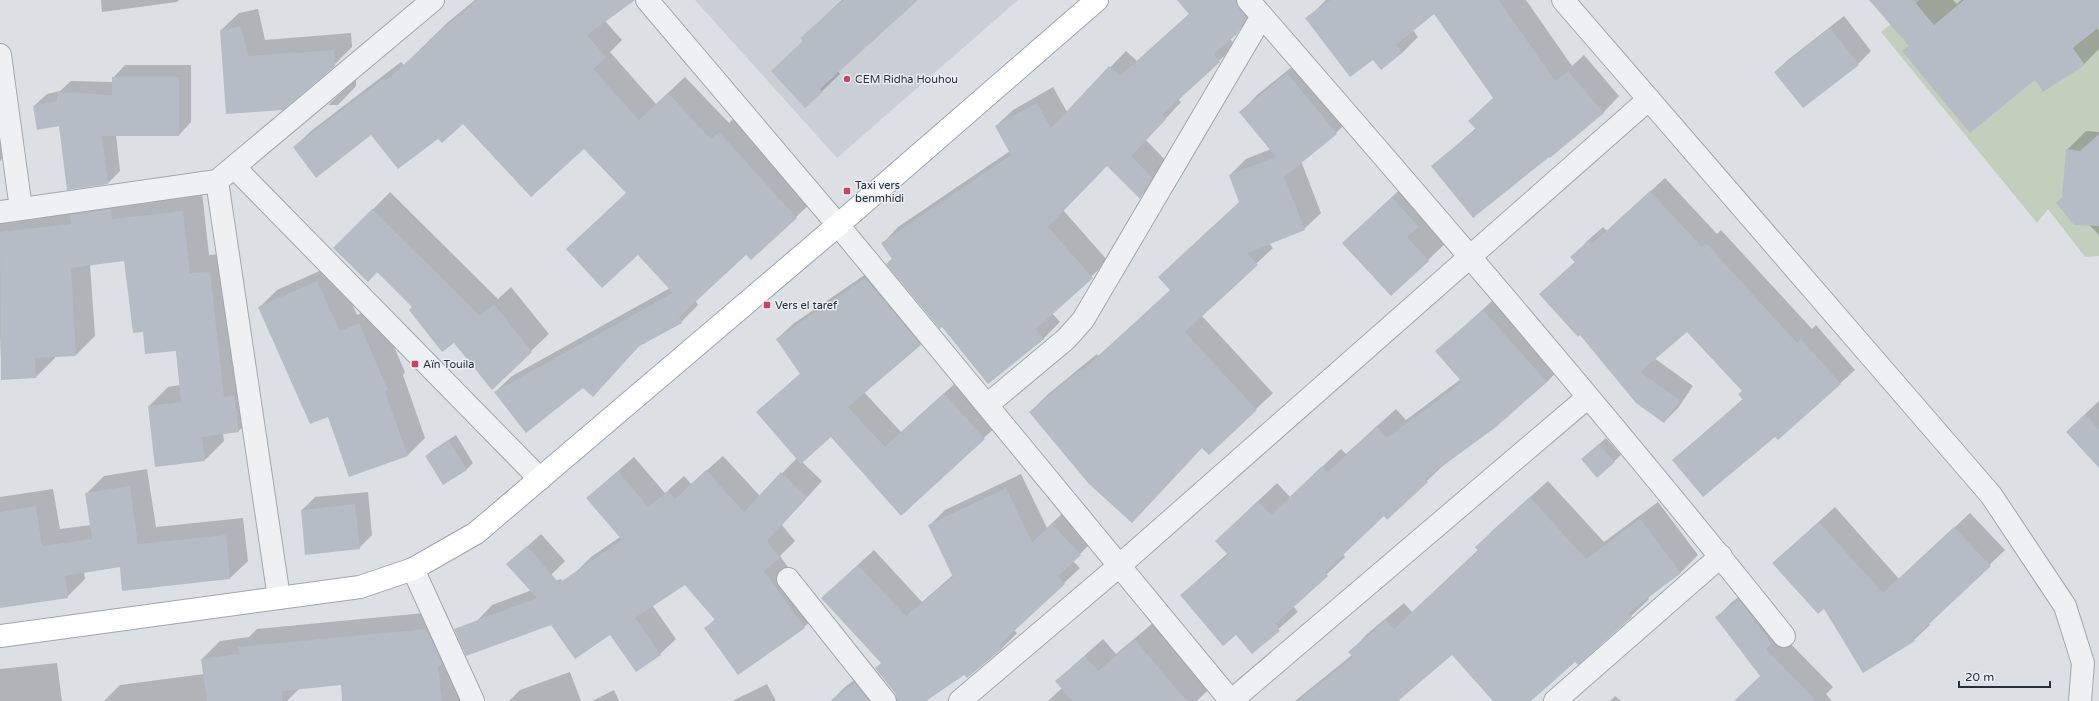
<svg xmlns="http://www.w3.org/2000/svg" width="2099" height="701" font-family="'Varela Round',sans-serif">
<rect width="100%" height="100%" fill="#dce0e5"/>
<path fill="#cacfd6" d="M695,0H1018L837,158Z"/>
<path fill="#c3cfbd" d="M1920,0H2099V256L2085,257L2048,209L2037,223L1881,32Z"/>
<path fill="#0003" d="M101,0H179L177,2L102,12Z
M475,0H630L605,21L622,40L610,52L656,104L685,77L729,123L736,116L813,201L796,217L747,253L695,300L698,305L681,322L640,345L609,379L583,387L495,392L512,376L670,288L638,253L627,193L585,147L463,122L438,137L371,134L294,147L311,131L401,62L404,65L447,23Z
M842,0H916L838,71L840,74L805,107L804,41L802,38Z
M1188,0H1262L1253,16L1230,39L1236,45L1178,99L1181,102L1146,140L1167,162L1156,181L1140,197L1108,164L1063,210L1108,261L1052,313L1060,322L1044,338L988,383L942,326L887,264L893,258L882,244L898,227L1010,151L996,126L1013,110L1053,87L1067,112L1126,51L1137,61L1190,13Z
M1326,0H1526L1572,66L1584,55L1619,96L1603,113L1549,155L1432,167L1476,128L1470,121L1494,98L1435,13L1413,30L1418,37L1402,53L1381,68L1373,58L1307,19Z
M1884,0H1953L1957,4L1961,0H2099V25L2097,27L2099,31V49L2084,64L2035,78L1903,52L1910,45Z
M258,9L265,40L351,33L352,47L334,65L282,109L221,30L239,13Z
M1844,16L1871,51L1858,64L1775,72L1789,59Z
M1304,57L1353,116L1336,133L1301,161L1321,213L1304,229L1269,243L1273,248L1201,315L1273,393L1256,409L1203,447L1030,412L1047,395L1097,354L1098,356L1171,290L1159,277L1240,202L1230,175L1246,159L1271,149L1241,112L1257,95Z
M125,65H191V122L179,135H116L120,171L108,183L60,125L34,106L47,94L60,91L71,81L113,82V78Z
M356,79V86L338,105H328Z
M0,112L5,156L0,161Z
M2086,131L2099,132V235L2063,198L2067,150Z
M1665,178L1717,234L1721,230L1812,329L1816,325L1855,370L1778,439L1776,436L1673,460L1743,399V391L1687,331L1654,358L1693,386L1678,408L1664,422L1581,333L1540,294L1576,261L1585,243L1603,227L1607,231Z
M1411,179L1447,242L1428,260L1343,243Z
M202,192L209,255L229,253L257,412L238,432L223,433L224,441L205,460L149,406L168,387L180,385L176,350L143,331L125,260L90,264L95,336L76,355L55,356V358L36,377L2,379L0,334V216Z
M390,192L498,299L511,287L549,334L531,351L455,342L413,307L377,271L335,248Z
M882,263L936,329L864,392L901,432L961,378L1000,423L901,514L831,436L802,462L822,481L782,525L795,541L780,556L820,612L804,627L706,628L715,619L685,583L652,605L676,639L660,654L575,573L591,557L620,537L587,498L634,457L665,493L684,476L691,484L723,456L760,496L797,458L757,412L801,373L777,339L793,324Z
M335,264L357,315L376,306L405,372L403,375L425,438L408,455L260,307L277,290Z
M1502,292L1565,363L1547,382L1446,463L1387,518L1384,515L1343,554L1345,557L1293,606L1298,612L1252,652L1237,633L1181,595L1228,553L1235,523L1277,483L1290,497L1341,449L1346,454L1396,409L1406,420L1461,379L1437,351Z
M2099,401V450L2085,414Z
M456,435L473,463L467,469L443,483L426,456L433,450Z
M1606,438L1621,455L1598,476L1589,453Z
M147,469L156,527L243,518L248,561L230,578L121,566L84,572L85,579L67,597L0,607V497L53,489L60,529L91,525L86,494L104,476Z
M1021,474L1047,528L1067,509L1095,539L1073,561L1080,568L1014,630L1017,633L1002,648L967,677L965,674L925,701H831L845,687L870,668L895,698H898L882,662L838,583L874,550L922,602L953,575L930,525L945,510Z
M1548,481L1604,542L1658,502L1698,555L1680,573L1647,597L1649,599L1631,616L1578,663L1575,660L1530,701H1494L1452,654L1396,701H1295L1352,655L1350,652L1367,634L1404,603L1412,612L1478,550L1476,548L1493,530Z
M368,492L372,535L359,548L302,510L315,497Z
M1835,507L1899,579L1970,513L2005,550L1928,623L1930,625L1914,640L1824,608L1773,563Z
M541,534L565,561L552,574L528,587L508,564Z
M561,579L574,605L476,622L492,605Z
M1755,585L1781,634L1833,687L1826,694L1832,701H1735L1761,676L1717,617L1732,602Z
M445,611L460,645L456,649L461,701H343L342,684L300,688L287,701H104L120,685L204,674L202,659L220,641L249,637L257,629Z
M1153,623L1209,689L1197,701H1048L1062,688L1056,681L1103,639L1116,654Z
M57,663L62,701H0V669Z
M570,672L581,701H509L520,690Z
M767,684L776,701H732Z
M614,690L619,701H592Z
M1615,696L1621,701H1610Z"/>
<path fill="#b6bcc5" d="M477,0H635L587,35L606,57L593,69L639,120L668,93L711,139L719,132L797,218L751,260L746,255L679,317L682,323L638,347L593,397L583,388L526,433L494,392L673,293L638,255L602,288L566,249L626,193L584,149L531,197L463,124L442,143L438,139L398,169L371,135L316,178L293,147L384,78L386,81L430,41L429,40Z
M843,0H918L820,89L823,92L805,108L771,71L803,41L800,38Z
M1177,0H1234L1247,17L1237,34L1214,54L1220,62L1162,115L1166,119L1131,156L1152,178L1140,199L1107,166L1048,227L1093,278L1036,329L1044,339L988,384L942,327L940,329L886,264L892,259L881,243L1011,155L995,126L1037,103L1051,128L1109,66L1120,76L1189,14Z
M1330,0H1499L1555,81L1568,71L1604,113L1550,158L1549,157L1473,218L1431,166L1476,129L1468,121L1493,98L1434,14L1396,45L1402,53L1381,70L1373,60L1350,77L1305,18Z
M1869,0H1913L1934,25L1964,0H2099V27L2073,48L2085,65L2043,92L2035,80L1970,133L1902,51L1909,46Z
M241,26L248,56L334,50L335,66L283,110L226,114L220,30Z
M1830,28L1859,65L1803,108L1774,72Z
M1287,73L1337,134L1284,177L1305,230L1247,253L1258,265L1185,332L1257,410L1209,455L1202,448L1132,523L1089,484L1029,412L1080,370L1081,372L1170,290L1158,277L1239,202L1229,175L1276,157L1239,112Z
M112,77H179V136H102L108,184L67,190L59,126L37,130L33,106L57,101V92L112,95Z
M2099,134V226L2074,225L2056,203L2062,198L2066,149L2080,151Z
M1650,191L1702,247L1706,243L1797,343L1801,339L1841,384L1778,440L1775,437L1703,497L1672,460L1743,400L1738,394L1742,391L1687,332L1640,372L1680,400L1664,423L1636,403L1580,335L1578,337L1539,294L1575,262L1570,257L1589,240L1592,244Z
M1392,197L1419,227L1407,237L1429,261L1391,296L1342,243Z
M111,209L112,219L183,211L190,273L210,272L224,397L234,395L239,432L202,437L205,461L155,467L148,406L181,402L176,351L145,354L143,332L133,333L124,261L71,268L76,356L35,358L36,378L1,380L0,232L71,224L70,215Z
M372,209L480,316L494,304L532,352L492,390L454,343L442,352L409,310L412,307L377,272L368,282L333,248Z
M865,278L921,345L848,407L885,447L944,393L985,439L901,516L831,437L801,464L756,412L800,374L776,339Z
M317,281L340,331L359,323L388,390L385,392L408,456L349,477L328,417L310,424L258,307Z
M1483,310L1547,382L1496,427L1425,479L1428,482L1387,520L1384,516L1325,572L1328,576L1275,624L1280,631L1252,654L1236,635L1223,646L1180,595L1228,555L1215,541L1258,501L1271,515L1322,466L1328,472L1377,426L1387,438L1462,382L1435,351Z
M2085,414L2099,430V468L2066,432Z
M449,441L467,470L443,485L425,456Z
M1599,444L1615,462L1597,478L1581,459Z
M706,470L744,512L781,472L807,497L767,541L780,558L764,571L805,628L738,675L704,628L715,620L685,585L635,618L661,655L636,672L610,635L575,659L551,625L466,656L454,629L537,598L506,564L527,546L559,583L622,540L586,498L618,471L648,507L668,491L675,499Z
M130,486L138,544L226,535L230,579L122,591L120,567L65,576L68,598L0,608V512L36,506L42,546L92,539L85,493Z
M1006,488L1032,542L1052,524L1081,555L1058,576L1065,584L999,645L1002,649L967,678L964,675L926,701H897L895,693L875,668L881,663L821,598L858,565L906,616L953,577L928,525Z
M1530,497L1586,559L1640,519L1681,573L1628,613L1632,617L1578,665L1575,662L1531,701H1493L1452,655L1398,701H1297L1353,657L1348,652L1386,620L1394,629L1478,551L1475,547Z
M355,504L360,549L305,555L301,510Z
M1819,522L1883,593L1954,527L1991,566L1913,639L1915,641L1863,673L1824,609L1818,614L1772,563Z
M1739,600L1772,644L1766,649L1816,701H1734L1760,676L1715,617Z
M426,629L443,664L438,666L442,701H342L341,685L282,691L283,701H207L201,659L239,654L238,647Z
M1135,640L1187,701H1072L1055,681L1085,656L1098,671Z
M855,683L869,701H830Z"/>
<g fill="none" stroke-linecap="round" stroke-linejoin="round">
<defs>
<path id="minor" d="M647,0L838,225L1231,701L1588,397
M1248,0C1430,209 1611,419 1784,636
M1563,0L1991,495L2065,606L2083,663L2080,701
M0,55L21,209
M235,168L540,479
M217,181L279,598
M0,212L217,181L433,0
M987,405L1066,339L1083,320L1262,16
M413,569L473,701
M788,579L885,701
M960,701L1119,566L1649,99
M1555,701L1721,556"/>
<path id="major" d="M0,636L360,587L413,569L476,533L838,225L1097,0"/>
</defs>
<use href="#minor" stroke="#a2a7ae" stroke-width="24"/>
<use href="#major" stroke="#9ca5b0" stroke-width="24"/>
<use href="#minor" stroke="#eef0f4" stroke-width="22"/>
<use href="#major" stroke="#fff" stroke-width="22"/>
</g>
<g fill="#c64560" stroke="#ebeff3" stroke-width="1.5">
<circle cx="847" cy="79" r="4"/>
<rect x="843" y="187" width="8" height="8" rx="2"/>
<rect x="763" y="301" width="8" height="8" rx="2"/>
<rect x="411" y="360" width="8" height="8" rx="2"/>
</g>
<g text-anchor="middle" stroke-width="3" stroke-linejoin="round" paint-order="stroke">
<g font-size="11" fill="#262f3a" stroke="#ebeff3" text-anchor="start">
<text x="855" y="83">CEM Ridha Houhou</text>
<text x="855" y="189">Taxi vers<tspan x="855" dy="13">benmhidi</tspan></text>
<text x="775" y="309">Vers el taref</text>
<text x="423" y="368">Aïn Touila</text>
</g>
</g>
<path d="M1959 681v6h91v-6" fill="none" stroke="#262f3a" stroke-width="2"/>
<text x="1965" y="681" font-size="12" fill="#262f3a" stroke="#ebeff3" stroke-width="3" paint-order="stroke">20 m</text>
</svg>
